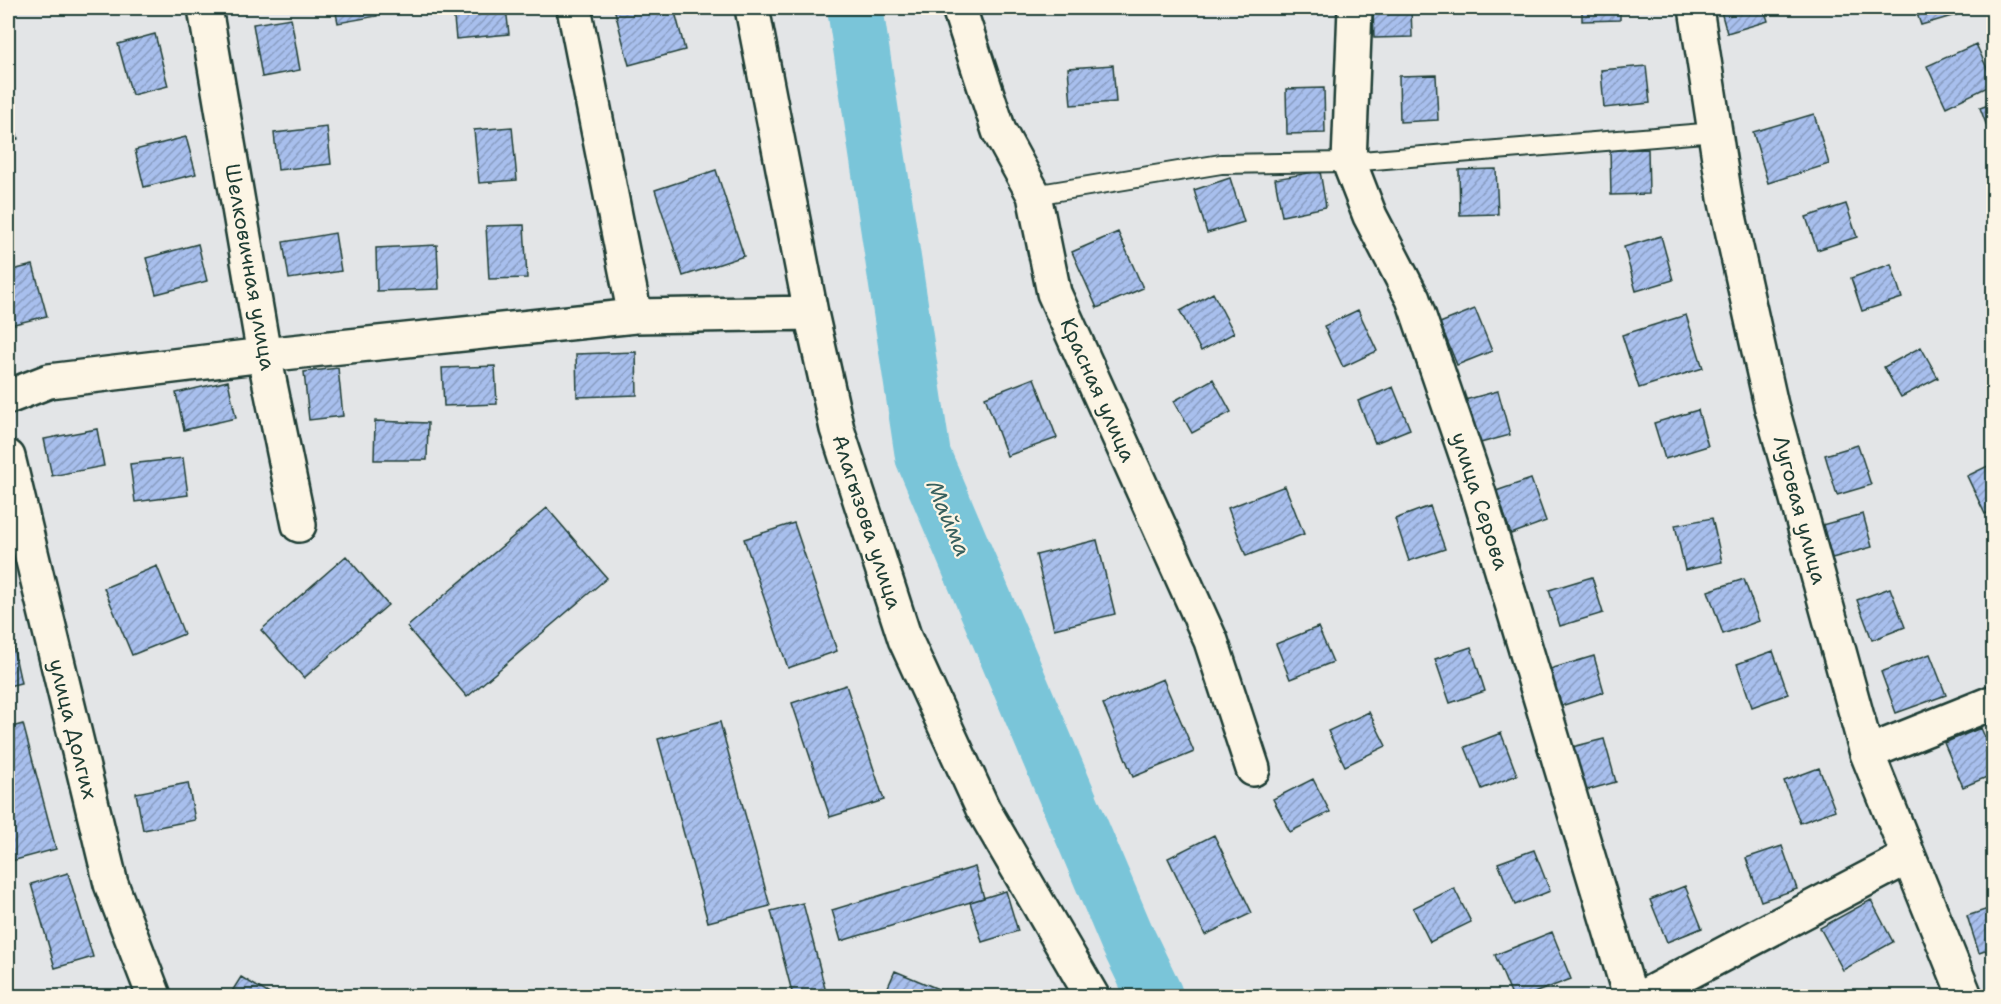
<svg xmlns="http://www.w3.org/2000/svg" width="2001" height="1004" font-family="'Shantell Sans',sans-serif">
<defs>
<pattern id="building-hatch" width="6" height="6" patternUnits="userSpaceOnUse" patternTransform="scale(1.5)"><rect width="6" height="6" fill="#a8bfed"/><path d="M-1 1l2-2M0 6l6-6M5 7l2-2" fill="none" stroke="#889cc1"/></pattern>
</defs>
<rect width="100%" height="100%" fill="#e3e5e7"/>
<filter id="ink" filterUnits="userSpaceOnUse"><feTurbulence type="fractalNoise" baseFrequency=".0167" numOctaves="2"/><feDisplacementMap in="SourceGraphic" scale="12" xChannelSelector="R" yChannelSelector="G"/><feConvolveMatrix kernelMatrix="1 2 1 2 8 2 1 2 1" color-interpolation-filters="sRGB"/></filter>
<g filter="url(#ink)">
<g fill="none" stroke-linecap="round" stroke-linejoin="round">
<path stroke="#7ac5d9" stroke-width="56" d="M855,8L923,456L1127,938L1155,996"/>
</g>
<path fill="url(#building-hatch)" stroke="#1f3d34" stroke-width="1.5" d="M335,8H375L377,16L338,23Z
M453,8H506L509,34L456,39Z
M614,8H674L685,50L629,65Z
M1373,8H1411L1412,37L1374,38Z
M1582,8H1620V20L1582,21Z
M1720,8H1764L1768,21L1727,33Z
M1915,8H1957L1959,14L1921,25Z
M291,18L300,70L262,77L253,24Z
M155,34L168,86L132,95L118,44Z
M1976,44L1994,84L1946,107L1927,66Z
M1113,65L1116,102L1071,105L1068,68Z
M1646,66L1650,103L1604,108L1601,70Z
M1436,75L1438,120L1400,122L1399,76Z
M1324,88L1325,133L1287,134L1286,89Z
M8,102H9L18,139L8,141Z
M1994,103V145L1980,108Z
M1814,114L1829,164L1768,183L1753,132Z
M327,127L331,164L278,170L274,133Z
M512,127L517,180L479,183L474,130Z
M186,137L196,174L144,187L135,150Z
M1648,149L1649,194L1611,195L1610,150Z
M1496,169L1498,214L1460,215L1459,170Z
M716,170L744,256L683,276L655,190Z
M1320,171L1326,207L1282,216L1275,179Z
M1230,178L1244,222L1207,233L1194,190Z
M1846,204L1857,237L1817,250L1806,217Z
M524,225L527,278L489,279L486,226Z
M1118,232L1143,288L1097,308L1072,252Z
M335,233L341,271L289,279L283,242Z
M1661,236L1673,280L1636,291L1624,247Z
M198,244L207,281L156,294L146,258Z
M437,245L439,289L377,291L376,248Z
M1891,264L1902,298L1862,311L1851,278Z
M33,265L47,316L10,325L8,316V271Z
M1213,293L1234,333L1201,351L1180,311Z
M1475,309L1492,351L1457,365L1440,323Z
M1358,310L1377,351L1343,367L1324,326Z
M1686,315L1703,368L1639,388L1622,335Z
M1921,347L1938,378L1901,397L1884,367Z
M636,352L637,395L577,397L576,354Z
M495,366L497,404L444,406L442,368Z
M338,368L343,416L309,420L304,372Z
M1034,378L1057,438L1007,456L985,397Z
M1213,379L1231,412L1192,433L1174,401Z
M228,381L236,418L184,430L176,393Z
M1393,387L1410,429L1375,443L1358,401Z
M1498,391L1510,435L1473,445L1461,401Z
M1698,410L1708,446L1665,459L1654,423Z
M375,421L428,423L427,460H374Z
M97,429L104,466L52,476L44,439Z
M1858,445L1871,485L1837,495L1825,455Z
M183,458L188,495L135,502L130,464Z
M1994,463V510L1985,514L1967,476Z
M1531,479L1546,521L1511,534L1496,491Z
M1285,486L1304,534L1246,556L1228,508Z
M1430,506L1445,549L1409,561L1395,519Z
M547,508L607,578L467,697L407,627Z
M1863,514L1872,547L1832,558L1822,525Z
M1712,518L1722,562L1685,570L1675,525Z
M794,523L837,651L788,668L744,539Z
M1097,540L1115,614L1054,629L1036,555Z
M346,556L388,605L304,678L261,630Z
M157,566L184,634L132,655L104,588Z
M1592,577L1603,613L1560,626L1549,590Z
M1744,579L1759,621L1723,634L1708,591Z
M1890,588L1905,627L1872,640L1857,600Z
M8,623L21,683L8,686Z
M1318,627L1333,662L1290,679L1276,644Z
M1471,647L1485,691L1450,703L1435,659Z
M1773,651L1788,694L1752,707L1737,664Z
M1930,654L1946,695L1896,713L1881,672Z
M1594,656L1604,692L1561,706L1550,669Z
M1163,679L1194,752L1133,777L1103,704Z
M846,685L884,800L830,817L792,703Z
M1369,712L1386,746L1345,766L1328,731Z
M720,722L770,906L708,922L658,739Z
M23,724L56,849L8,862V728Z
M1981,728L1994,758V774L1963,787L1944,743Z
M1501,733L1517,775L1482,789L1465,747Z
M1604,739L1616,782L1580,792L1568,748Z
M1819,768L1835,810L1800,823L1784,781Z
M1313,779L1330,812L1290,832L1273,799Z
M188,783L195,820L143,830L136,793Z
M1214,835L1252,913L1205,935L1168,858Z
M1782,846L1797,889L1761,901L1746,858Z
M1534,850L1550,891L1515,905L1498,863Z
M975,867L984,898L841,941L832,910Z
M68,873L93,957L55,968L31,884Z
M1685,886L1702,928L1667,942L1650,900Z
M1454,888L1471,922L1430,942L1413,908Z
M1006,891L1018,931L982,942L970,902Z
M1871,900L1893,942L1843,970L1820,928Z
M803,903L827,996H793L771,911Z
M1994,907V948L1979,953L1967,916Z
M1552,932L1571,979L1526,996H1512L1495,955Z
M895,971L955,996H884Z
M241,977L273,996H229Z"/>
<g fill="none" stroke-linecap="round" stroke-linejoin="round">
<defs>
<path id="service" d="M1034,195L1221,164L1349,162L1716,132"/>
<path id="minor" d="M205,8L264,355L299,525
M574,8L635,316
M752,8L811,313L837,429L905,639L983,809L1092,996
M959,8L999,131L1034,195L1054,293L1211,641L1253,769
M1355,8L1349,162L1370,216L1413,299L1476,484L1630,996
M1696,8L1725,198L1771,405L1867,753L1965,996
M8,397L49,381L264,355L635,316L811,313
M8,457L111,884L154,996
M1867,753L1994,702
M1644,996L1908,857"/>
</defs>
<use href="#service" stroke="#1f3d34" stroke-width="22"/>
<use href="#minor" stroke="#1f3d34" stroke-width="38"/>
<use href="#service" stroke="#fcf5e5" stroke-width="18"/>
<use href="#minor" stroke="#fcf5e5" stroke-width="33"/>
</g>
</g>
<g text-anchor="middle" stroke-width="4.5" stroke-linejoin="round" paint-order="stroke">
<g font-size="21" fill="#1f3d34" stroke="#fcf5e5">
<text transform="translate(250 267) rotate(80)" y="7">Шелковичная улица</text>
<text transform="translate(1098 390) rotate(66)" y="7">Красная улица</text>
<text transform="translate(1480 501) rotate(72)" y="7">улица Серова</text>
<text transform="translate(1800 510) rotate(75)" y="7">Луговая улица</text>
<text transform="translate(867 522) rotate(72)" y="7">Алагызова улица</text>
<text transform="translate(73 729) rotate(76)" y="7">улица Долгих</text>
</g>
<g font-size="22" font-style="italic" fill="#365f5d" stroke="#fcf5e5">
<text transform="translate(949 518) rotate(67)" y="8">Майма</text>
</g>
</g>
<rect width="2001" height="1004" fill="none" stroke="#fcf5e5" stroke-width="30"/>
<rect x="15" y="15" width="1971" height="974" fill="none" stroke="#1f3d34" stroke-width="2" filter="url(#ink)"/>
</svg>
